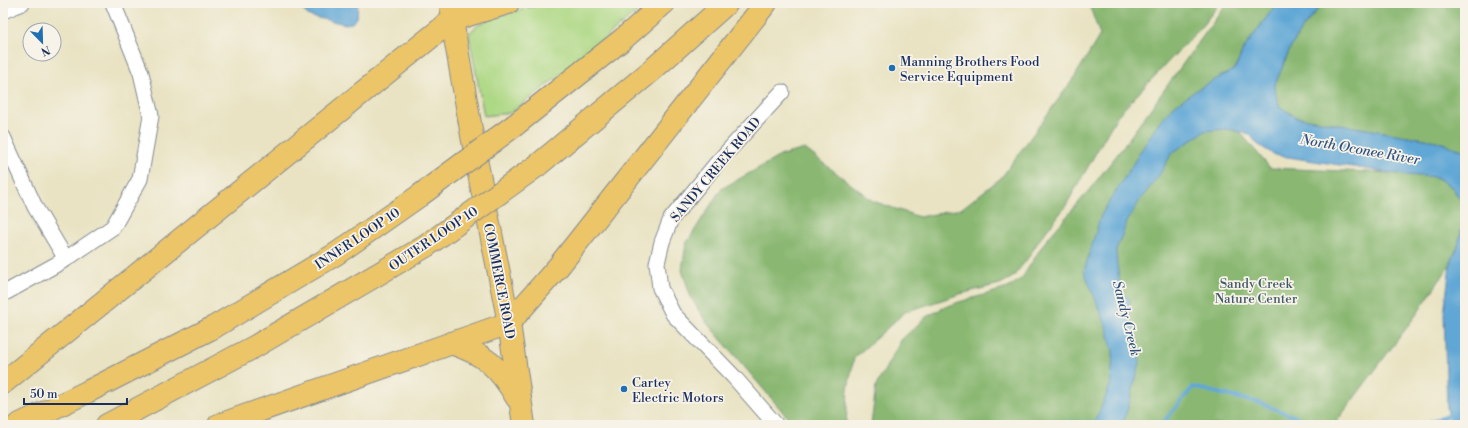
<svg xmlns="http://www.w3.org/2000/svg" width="1468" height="428" font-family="'Libre Bodoni',serif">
<rect width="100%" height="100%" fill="#f7f3e8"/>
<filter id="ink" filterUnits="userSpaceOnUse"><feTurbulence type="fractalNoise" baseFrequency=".025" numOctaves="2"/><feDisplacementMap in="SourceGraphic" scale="8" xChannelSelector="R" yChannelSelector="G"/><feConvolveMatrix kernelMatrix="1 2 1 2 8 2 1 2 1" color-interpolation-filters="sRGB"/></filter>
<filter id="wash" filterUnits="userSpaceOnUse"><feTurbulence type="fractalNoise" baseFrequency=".012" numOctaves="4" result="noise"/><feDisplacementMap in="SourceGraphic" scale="16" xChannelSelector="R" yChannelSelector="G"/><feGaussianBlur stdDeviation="0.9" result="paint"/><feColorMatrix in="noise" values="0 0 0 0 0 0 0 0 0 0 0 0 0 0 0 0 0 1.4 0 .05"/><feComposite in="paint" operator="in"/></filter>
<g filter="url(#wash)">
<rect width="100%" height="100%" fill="#e9e3c3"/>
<path fill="#add884" stroke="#648471" d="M546,3H647L573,65L510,113L484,116L469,35C477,16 527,10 546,3Z"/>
<path fill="#8ab872" stroke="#527468" d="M1085,3H1220L1202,26L1117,116L1065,207L1040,239L1028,258L1013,277L1000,284L960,294L905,312L854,358L848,389L846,425H794L707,323L691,298L682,270L686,244L721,189L782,155L805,149L873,201L919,217L961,209L1001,178L1074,78L1100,35L1090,7Z
M1227,3H1277L1243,50L1235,69L1214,101L1270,168L1392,173L1436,177L1453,188L1464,206L1462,226L1458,246L1450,265L1416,315L1334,425H871L876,386L901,340L926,317L943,308L959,302L1008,288L1022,278L1044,243L1086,194L1120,151Z
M1323,3H1465V151L1436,141L1296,117L1278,106L1274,87L1290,49L1300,31Z"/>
<path fill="#60a7d6" stroke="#3e6b9a" d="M295,3H358L357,18L352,23L345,24L309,16Z
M1277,3H1323L1300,31L1290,49L1274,87L1279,106L1296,117L1436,141L1465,151V425H1451L1447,408L1444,314L1450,265L1458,246L1462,226L1464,206L1453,188L1436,177L1405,175L1275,155L1257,144L1250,134L1227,129L1205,131L1172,153L1158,177L1140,200L1127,222L1116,250L1117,265L1121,291L1130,300L1129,311L1130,319L1138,343L1140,363L1123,425H1092L1097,417L1111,383L1113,352L1107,328L1084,271L1101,215L1159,122L1174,106L1198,89L1235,69L1243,50Z"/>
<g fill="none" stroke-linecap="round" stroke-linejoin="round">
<path stroke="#60a7d6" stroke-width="4" d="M1119,423L1136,425
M1035,425L1046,422L1098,423
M1161,425L1193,387L1260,403L1316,425
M1424,425L1454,413"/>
</g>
</g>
<g filter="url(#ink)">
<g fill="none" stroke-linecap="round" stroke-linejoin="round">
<defs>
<path id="minor" d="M3,11L22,3
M3,137L35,207L66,259
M3,294L66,259L113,227L140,179L151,116L141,73L113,3
M776,425L734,377L673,314L660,288L657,263L662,242L671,219L717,163L782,92"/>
<path id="major" d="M449,3L452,20"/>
<path id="highway" d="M452,20L477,164L509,323L524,425
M515,125L623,39L664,3
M538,165L651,71L727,3
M451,343C485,354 499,367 517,398
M3,383L452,20L508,3
M18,425L87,392L214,327L336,254L419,196
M107,425L254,347L426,246
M219,425L509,323L558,267L766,3"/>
</defs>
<use href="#minor" stroke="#828990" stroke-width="17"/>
<use href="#major" stroke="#828990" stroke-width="21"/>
<use href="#highway" stroke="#828990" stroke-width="24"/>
<use href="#minor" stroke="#fff" stroke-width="15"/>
<use href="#major" stroke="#edc569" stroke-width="19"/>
<use href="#highway" stroke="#edc569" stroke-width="22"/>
<defs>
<path id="highway-bridge" d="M419,196L515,125
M426,246L538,165"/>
</defs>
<use href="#highway-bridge" stroke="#828990" stroke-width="24" stroke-linecap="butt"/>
<use href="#highway-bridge" stroke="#edc569" stroke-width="22"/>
</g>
</g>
<g fill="#1f6fb2" stroke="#f7f3e8" stroke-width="1.5">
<circle cx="892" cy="68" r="4"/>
<circle cx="624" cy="389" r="4"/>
</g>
<g text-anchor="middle" stroke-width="3.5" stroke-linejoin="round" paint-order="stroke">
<g font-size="13" fill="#1b2f5e" stroke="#f7f3e8" text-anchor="start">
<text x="900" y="66">Manning Brothers Food<tspan x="900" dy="15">Service Equipment</tspan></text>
<text x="632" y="387">Cartey<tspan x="632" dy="15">Electric Motors</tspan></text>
</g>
<g font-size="13" fill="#1b2f5e" stroke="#f7f3e8">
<text transform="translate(715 169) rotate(-50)" y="5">SANDY CREEK ROAD</text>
<text transform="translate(357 238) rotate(-34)" y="5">INNER LOOP 10</text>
<text transform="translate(433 238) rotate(-34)" y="5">OUTER LOOP 10</text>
<text transform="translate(500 281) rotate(79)" y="5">COMMERCE ROAD</text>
</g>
<g font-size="13" fill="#405968" stroke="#f7f3e8">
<text x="1256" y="288">Sandy Creek<tspan x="1256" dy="15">Nature Center</tspan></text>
</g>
<g font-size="14" font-style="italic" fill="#305382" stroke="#f7f3e8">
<text transform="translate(1360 149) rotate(10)" y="5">North Oconee River</text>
<text transform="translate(1127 318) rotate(76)" y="5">Sandy Creek</text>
</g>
</g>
<rect width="1468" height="428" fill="none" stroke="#f7f3e8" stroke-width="16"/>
<g transform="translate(42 42) rotate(157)"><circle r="19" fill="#f7f3e8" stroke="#9fa5b1"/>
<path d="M0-3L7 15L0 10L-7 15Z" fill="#1f6fb2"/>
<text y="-6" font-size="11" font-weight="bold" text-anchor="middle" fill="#1b2f5e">N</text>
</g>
<path d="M24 398v6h103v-6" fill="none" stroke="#1b2f5e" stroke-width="2"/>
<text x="30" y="398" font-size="12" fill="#1b2f5e" stroke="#f7f3e8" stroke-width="3" paint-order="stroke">50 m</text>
</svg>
